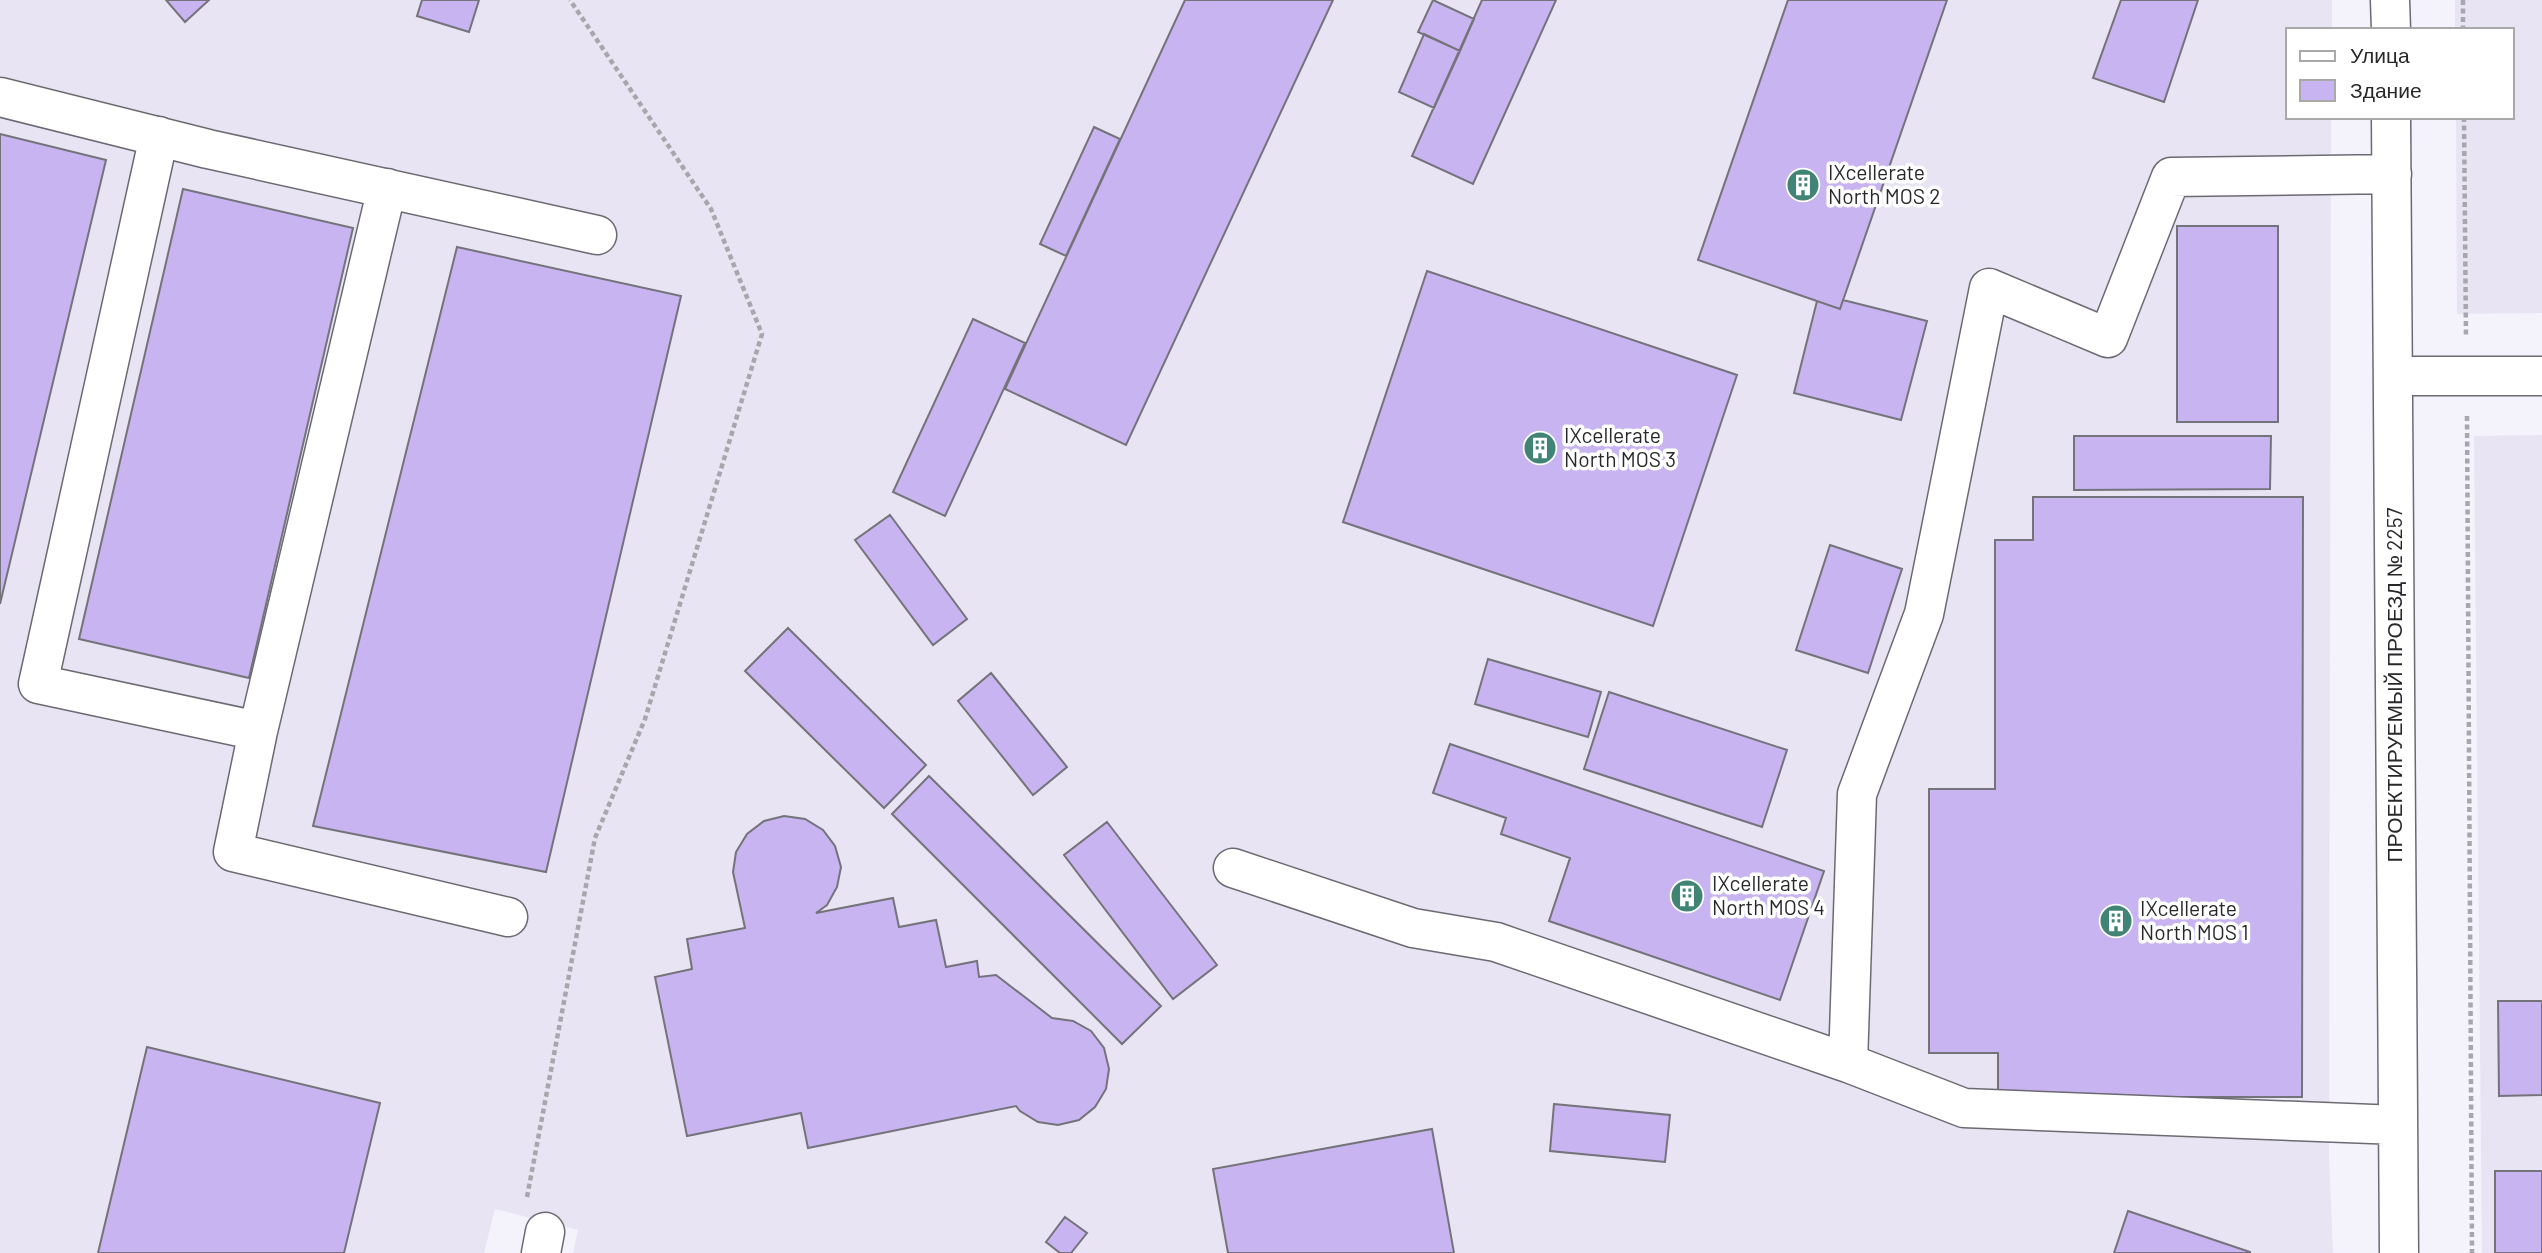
<svg xmlns="http://www.w3.org/2000/svg" width="2542" height="1253" font-family="Barlow,sans-serif">
<rect width="100%" height="100%" fill="#f4f2fa"/>
<path fill="#e8e4f3" d="M0,0H2332V30H2288V117H2331L2329,1156L2333,1253H573L578,1230L495,1209L484,1253H0Z
M2455,0H2542V313L2457,314L2456,117H2512V30H2455Z
M2542,435V1253H2482L2474,436Z"/>
<path fill="#c7b4f1" stroke="#75737a" stroke-width="2" d="M166,0H209L185,22Z
M422,0H479L469,32L417,16Z
M1185,0H1333L1126,445L1005,389Z
M1433,0L1474,19L1460,51L1418,32Z
M1482,0H1556L1473,184L1412,156Z
M1788,0H1947L1840,309L1698,260Z
M2121,0H2198L2164,102L2093,78Z
M1424,34L1460,51L1434,108L1399,92Z
M1094,127L1120,139L1066,256L1040,244Z
M0,134L106,160L0,604Z
M183,189L353,228L249,678L79,639Z
M2177,226H2278V422H2177Z
M457,247L681,296L546,872L313,826Z
M1427,271L1737,375L1653,626L1343,522Z
M1843,300L1927,321L1901,420L1794,393L1817,301L1840,309Z
M973,319L1025,343L945,516L893,492Z
M2074,436H2271L2270,489L2074,490Z
M2033,497H2303L2302,1097H1998V1053H1929V789H1995V540H2033Z
M890,515L967,619L933,645L855,540Z
M1830,545L1902,569L1868,673L1796,650Z
M788,628L926,765L884,808L745,671Z
M1488,659L1601,692L1588,737L1475,704Z
M991,673L1067,767L1033,795L958,701Z
M1609,692L1787,750L1762,827L1584,769Z
M1450,744L1824,871L1780,1000L1549,921L1570,858L1501,834L1506,818L1433,793Z
M929,776L1161,1006L1122,1044L892,814Z
M784,816L805,819L823,830L835,846L841,867L837,887L827,905L816,913L893,898L899,927L936,920L946,967L977,961L979,977L996,975L1052,1018L1073,1021L1091,1031L1104,1048L1109,1069L1106,1089L1095,1107L1079,1120L1058,1125L1038,1122L1020,1111L1016,1106L808,1148L801,1113L687,1136L655,977L692,969L687,939L745,928L733,872L736,852L747,834L764,821Z
M1107,822L1217,965L1173,999L1064,855Z
M2498,1001H2542V1095L2499,1096Z
M147,1047L380,1103L344,1253H98Z
M1554,1104L1670,1115L1665,1162L1550,1151Z
M1432,1129L1454,1253H1228L1213,1169Z
M2495,1171H2542V1253H2495Z
M2128,1211L2250,1252V1253H2114Z
M1065,1217L1087,1233L1071,1253H1060L1046,1242Z"/>
<g fill="none" stroke-linecap="round" stroke-linejoin="round">
<defs>
<path id="minor" d="M2390,0L2391,30
M0,97L208,149L597,235
M2391,117L2399,1253
M159,136L38,684L258,731L387,188
M2393,376H2542
M258,731L233,852L508,917
M1233,868L1413,928L1496,942L1848,1063L1964,1108L2398,1125
M1848,1063L1857,794L1924,614L1989,288L2108,338L2171,177L2392,174
M541,1253L545,1232"/>
</defs>
<use href="#minor" stroke="#6c6a71" stroke-width="41"/>
<path stroke="#a7a6ac" stroke-width="4.5" stroke-dasharray="5 3.5" stroke-linecap="butt" d="M2463,0V30
M2464,117L2466,337
M2467,416L2472,1253
M527,1197L595,838L645,719L762,334L711,209L570,0"/>
<use href="#minor" stroke="#fff" stroke-width="38"/>
</g>
<defs>
<symbol id="building-disc" viewBox="-11 -11 22 22"><circle r="9.5" fill="#418476" stroke="#fff"/><path d="M-4-6H4V6H1V3H-1V6H-4ZM-2.5-4.3h1.7v1.8h-1.7ZM.8-4.3h1.7v1.8H.8ZM-2.5-1h1.7V.8h-1.7ZM.8-1h1.7V.8H.8Z" fill="#fff"/></symbol>
</defs>
<g fill-rule="evenodd">
<use href="#building-disc" x="1784" y="166" width="38" height="38"/>
<use href="#building-disc" x="1521" y="429" width="38" height="38"/>
<use href="#building-disc" x="1668" y="877" width="38" height="38"/>
<use href="#building-disc" x="2097" y="902" width="38" height="38"/>
</g>
<g text-anchor="middle" stroke-width="7" stroke-linejoin="round" paint-order="stroke">
<g font-size="21" fill="#28272a" stroke="#fff" text-anchor="start">
<text x="1828" y="180">IXcellerate<tspan x="1828" dy="24">North MOS 2</tspan></text>
<text x="1564" y="443">IXcellerate<tspan x="1564" dy="24">North MOS 3</tspan></text>
<text x="1712" y="891">IXcellerate<tspan x="1712" dy="24">North MOS 4</tspan></text>
<text x="2140" y="916">IXcellerate<tspan x="2140" dy="24">North MOS 1</tspan></text>
</g>
<g font-size="21" fill="#28272a" stroke="#fff">
<text transform="translate(2395 685) rotate(-90)" y="7">ПРОЕКТИРУЕМЫЙ ПРОЕЗД № 2257</text>
</g>
</g>
<rect x="2286" y="28" width="228" height="91" fill="#ffffff" stroke="#a9a9aa" stroke-width="2"/>
<rect x="2300" y="51" width="35" height="10" fill="#ffffff" stroke="#a9a9aa" stroke-width="2"/>
<text x="2350" y="63" font-size="21" fill="#28272a">Улица</text>
<rect x="2300" y="80" width="35" height="21" fill="#c7b4f1" stroke="#a9a9aa" stroke-width="2"/>
<text x="2350" y="98" font-size="21" fill="#28272a">Здание</text>
</svg>
